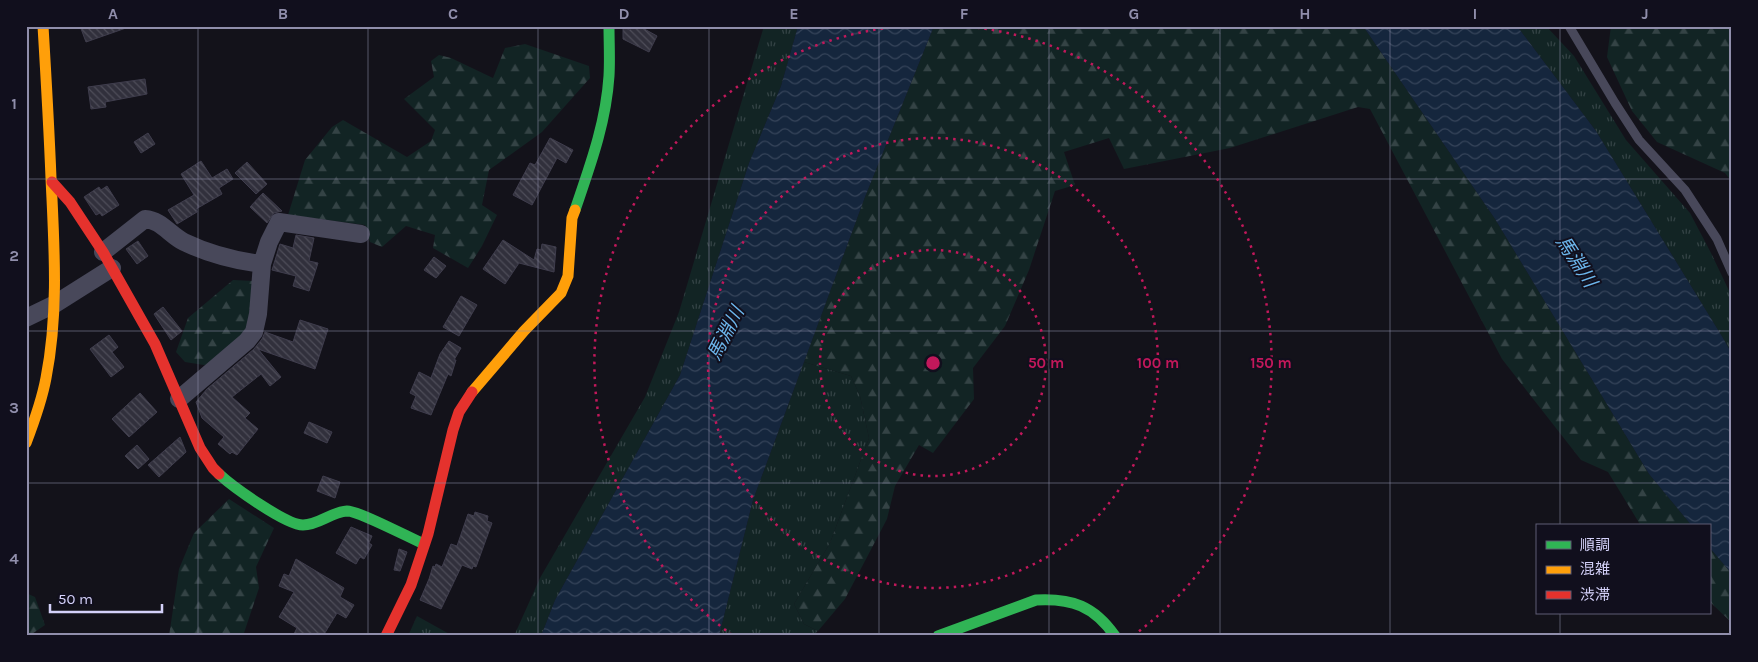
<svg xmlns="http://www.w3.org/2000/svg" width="1758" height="662" font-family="Karla,'Noto Sans JP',sans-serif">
<defs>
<pattern id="grass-tufts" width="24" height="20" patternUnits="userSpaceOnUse" patternTransform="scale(1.25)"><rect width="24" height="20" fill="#122424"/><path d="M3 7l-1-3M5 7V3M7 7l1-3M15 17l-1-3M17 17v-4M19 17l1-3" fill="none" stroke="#344345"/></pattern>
<pattern id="forest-firs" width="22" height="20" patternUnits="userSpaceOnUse" patternTransform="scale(1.25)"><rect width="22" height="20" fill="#122424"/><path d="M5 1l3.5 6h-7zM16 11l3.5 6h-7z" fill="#344345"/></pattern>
<pattern id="water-waves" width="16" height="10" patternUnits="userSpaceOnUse" patternTransform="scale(1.25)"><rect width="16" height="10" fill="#15263d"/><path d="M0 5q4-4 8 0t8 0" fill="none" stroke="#36445a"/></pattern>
<pattern id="building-back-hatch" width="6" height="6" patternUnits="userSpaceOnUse" patternTransform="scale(1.25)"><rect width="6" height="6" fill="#31303c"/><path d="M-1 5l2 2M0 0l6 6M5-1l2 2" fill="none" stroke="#4e4d59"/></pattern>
</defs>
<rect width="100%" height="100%" fill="#13121a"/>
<path fill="url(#grass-tufts)" d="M764,26H798L781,86L749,163L680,375L555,600L541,636H514L540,578L645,397L679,312Z
M1517,26H1546L1574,56L1626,140L1690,213L1711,253L1732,297V354L1723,338L1596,131Z
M804,362L851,376L860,396L869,438L830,543L794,604L804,624L818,631L812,636H719L753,500Z
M417,616L453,636H408Z"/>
<path fill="url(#forest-firs)" d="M934,26H1363L1495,219L1649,474L1692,526H1641L1608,472L1581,460L1502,359L1370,109L1358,107L1230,148L1124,169L1109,138L1064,152L1075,185L1055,191L1029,270L1005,326L973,368L974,399L933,453L919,445L895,486L887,519L845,599L818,631L804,624L794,604L830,543L869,438L860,396L851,376L804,362L865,197Z
M1611,26H1732V182L1725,173L1657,142L1632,111L1607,57Z
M525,44L589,66L590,78L542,132L489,170L482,205L497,215L482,246L468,268L433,248L435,235L406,226L382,247L370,242L365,225L288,215L305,160L332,127L343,120L407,157L431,141L435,130L404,99L434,77L431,61L439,55L451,58L493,78L505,48Z
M233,280L254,281L247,335L210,366L185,362L176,352L188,318Z
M229,499L274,528L256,567L259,588L243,636H169L179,569L194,533Z
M1709,547L1732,574V623L1709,601Z
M26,593L35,597L45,625L29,636H26Z"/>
<path fill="url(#water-waves)" d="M798,26H934L865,197L753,500L719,636H541L555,600L680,375L749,163L781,86Z
M1363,26H1517L1596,131L1723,338L1732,354V574L1709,547V526H1692L1649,474L1495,219Z"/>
<path fill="url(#building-back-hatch)" stroke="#3f3d4d" d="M80,26H126V28L86,42Z
M632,26H639L657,36L649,52L623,39V27L630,30Z
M145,79L147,94L105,102L106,107L91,109L88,87Z
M148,133L155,144L141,153L134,142Z
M550,138L573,150L566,163L557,158L532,205L513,195L530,163L535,165Z
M201,161L212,178L227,169L233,179L219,188L222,194L196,209L197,212L177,224L168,210L194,195L181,174Z
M247,162L267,184L256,194L235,173Z
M107,186L119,205L102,216L100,213L96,215L84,197L99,187L101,190Z
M263,193L282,211L274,213L267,223L250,207Z
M296,235L314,238L309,261L318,263L309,291L293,286L296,276L272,270L280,244L293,248Z
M503,240L534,260L537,249L541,250L542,244L556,247L554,272L519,263L505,284L483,269Z
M138,241L148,256L137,264L126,249Z
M434,257L446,266L436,278L424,270Z
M461,296L477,305L459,336L443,327Z
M163,307L182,331L171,340L154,314Z
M300,320L328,329L315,369L258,349L281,377L270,386L261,374L232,397L250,413L245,418L258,429L237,455L232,452L230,454L218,444L224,437L202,418L196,402L207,389L254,349L262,339L265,332L293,342Z
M109,335L118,347L112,352L124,367L111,377L90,349Z
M449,341L461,348L454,360H456L451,376L448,374L431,415L411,408L416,396L410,393L419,372L431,378L440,354Z
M140,393L157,412L129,437L112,419Z
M309,422L332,432L327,443L304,433Z
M180,437L186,452L159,477L148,465Z
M137,445L149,459L138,469L125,456Z
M323,476L340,482L335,498L317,491Z
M475,512L488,516L487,521L492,523L476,567L473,566L472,569L462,565L441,609L420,600L429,579L433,566L435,567L436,564L442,567L451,544L457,546L468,514L474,516Z
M351,527L372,536L369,543L372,545L364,559L360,557L356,564L336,553Z
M399,549L407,552L400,571L394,570Z
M296,559L344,588L340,597L354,605L346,618L337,613L323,636H293L297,628L279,617L294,592L279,586L284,574L289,576Z"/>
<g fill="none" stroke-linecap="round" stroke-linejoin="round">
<path stroke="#48485a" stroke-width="9" d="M1569,26L1615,103L1639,140L1685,190L1717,239L1732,273"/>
<path stroke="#48485a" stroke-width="18" d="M103,252L145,219C161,220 170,235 184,242C207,253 237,261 262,264
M26,318L55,304L112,268
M179,399L247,341L254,332L258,314L262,264L269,242L279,222L361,234"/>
<path stroke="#30b455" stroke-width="11" d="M575,210C590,166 606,123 609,76C610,59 609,43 609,26
M219,474C233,487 286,525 303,525C319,525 331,512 347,511C359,511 410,538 424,544
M938,636L1036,600C1072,598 1094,606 1115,636"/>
<path stroke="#ff9f0a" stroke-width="11" d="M472,392L524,331L561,293L568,276L572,218L575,210
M26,443C34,422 42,400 46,378C59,312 54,244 51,178C49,127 46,76 43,26"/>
<path stroke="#e5322d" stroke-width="11" d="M52,182L70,202L103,252L155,344L200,448L213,468L219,474
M386,636L411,585L428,534L453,430L459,412L472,392"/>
</g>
<path fill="none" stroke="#908eab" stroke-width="1" stroke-opacity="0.55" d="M198,26V636M368,26V636M538,26V636M709,26V636M879,26V636M1049,26V636M1220,26V636M1390,26V636M1560,26V526M26,179H1732M26,331H1732M26,483H1732M1560,613V636"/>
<g fill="none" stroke="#c2185b" stroke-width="2.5" stroke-dasharray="2.5 5">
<circle cx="933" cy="363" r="113"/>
<circle cx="933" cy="363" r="225"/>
<path d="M732 635A338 338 0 0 1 904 26M962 26A338 338 0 0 1 1134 635"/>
</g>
<g text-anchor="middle" stroke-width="4" stroke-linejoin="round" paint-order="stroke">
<g font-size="19" font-style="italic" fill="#6cb6ec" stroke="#110f1d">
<text transform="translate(1577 261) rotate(57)" y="7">馬淵川</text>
<text transform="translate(725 333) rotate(-63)" y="7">馬淵川</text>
</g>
</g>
<circle cx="933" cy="363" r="8" fill="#c2185b" stroke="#110f1d" stroke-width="2.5"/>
<g font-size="15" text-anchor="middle" font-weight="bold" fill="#c2185b" stroke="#110f1d" stroke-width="4" stroke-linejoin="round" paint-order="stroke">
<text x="1046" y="368">50 m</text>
<text x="1158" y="368">100 m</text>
<text x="1271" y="368">150 m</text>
</g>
<rect width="1758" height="662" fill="none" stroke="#110f1d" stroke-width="55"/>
<rect x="1536" y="524" width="175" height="90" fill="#110f1d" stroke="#5f5d75"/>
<rect x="1546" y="541" width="25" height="8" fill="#30b455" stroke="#5f5d75"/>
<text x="1580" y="550" font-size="15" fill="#d4d1f9">順調</text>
<rect x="1546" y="566" width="25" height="8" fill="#ff9f0a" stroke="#5f5d75"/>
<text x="1580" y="574" font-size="15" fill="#d4d1f9">混雑</text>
<rect x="1546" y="591" width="25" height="8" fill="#e5322d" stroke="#5f5d75"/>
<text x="1580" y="600" font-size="15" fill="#d4d1f9">渋滞</text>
<path d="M50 604v8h112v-8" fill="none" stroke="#d4d1f9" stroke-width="2.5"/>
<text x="58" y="604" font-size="15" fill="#d4d1f9" stroke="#110f1d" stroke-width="4" paint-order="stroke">50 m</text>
<rect x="28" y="28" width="1702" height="606" fill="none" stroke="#908eab" stroke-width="2"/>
<g font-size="16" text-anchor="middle" font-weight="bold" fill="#908eab">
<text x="113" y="19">A</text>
<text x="283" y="19">B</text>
<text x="453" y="19">C</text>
<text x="624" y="19">D</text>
<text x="794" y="19">E</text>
<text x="964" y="19">F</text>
<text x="1134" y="19">G</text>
<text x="1305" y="19">H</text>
<text x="1475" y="19">I</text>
<text x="1645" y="19">J</text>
<text x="14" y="109">1</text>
<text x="14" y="261">2</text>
<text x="14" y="413">3</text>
<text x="14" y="564">4</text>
</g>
</svg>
